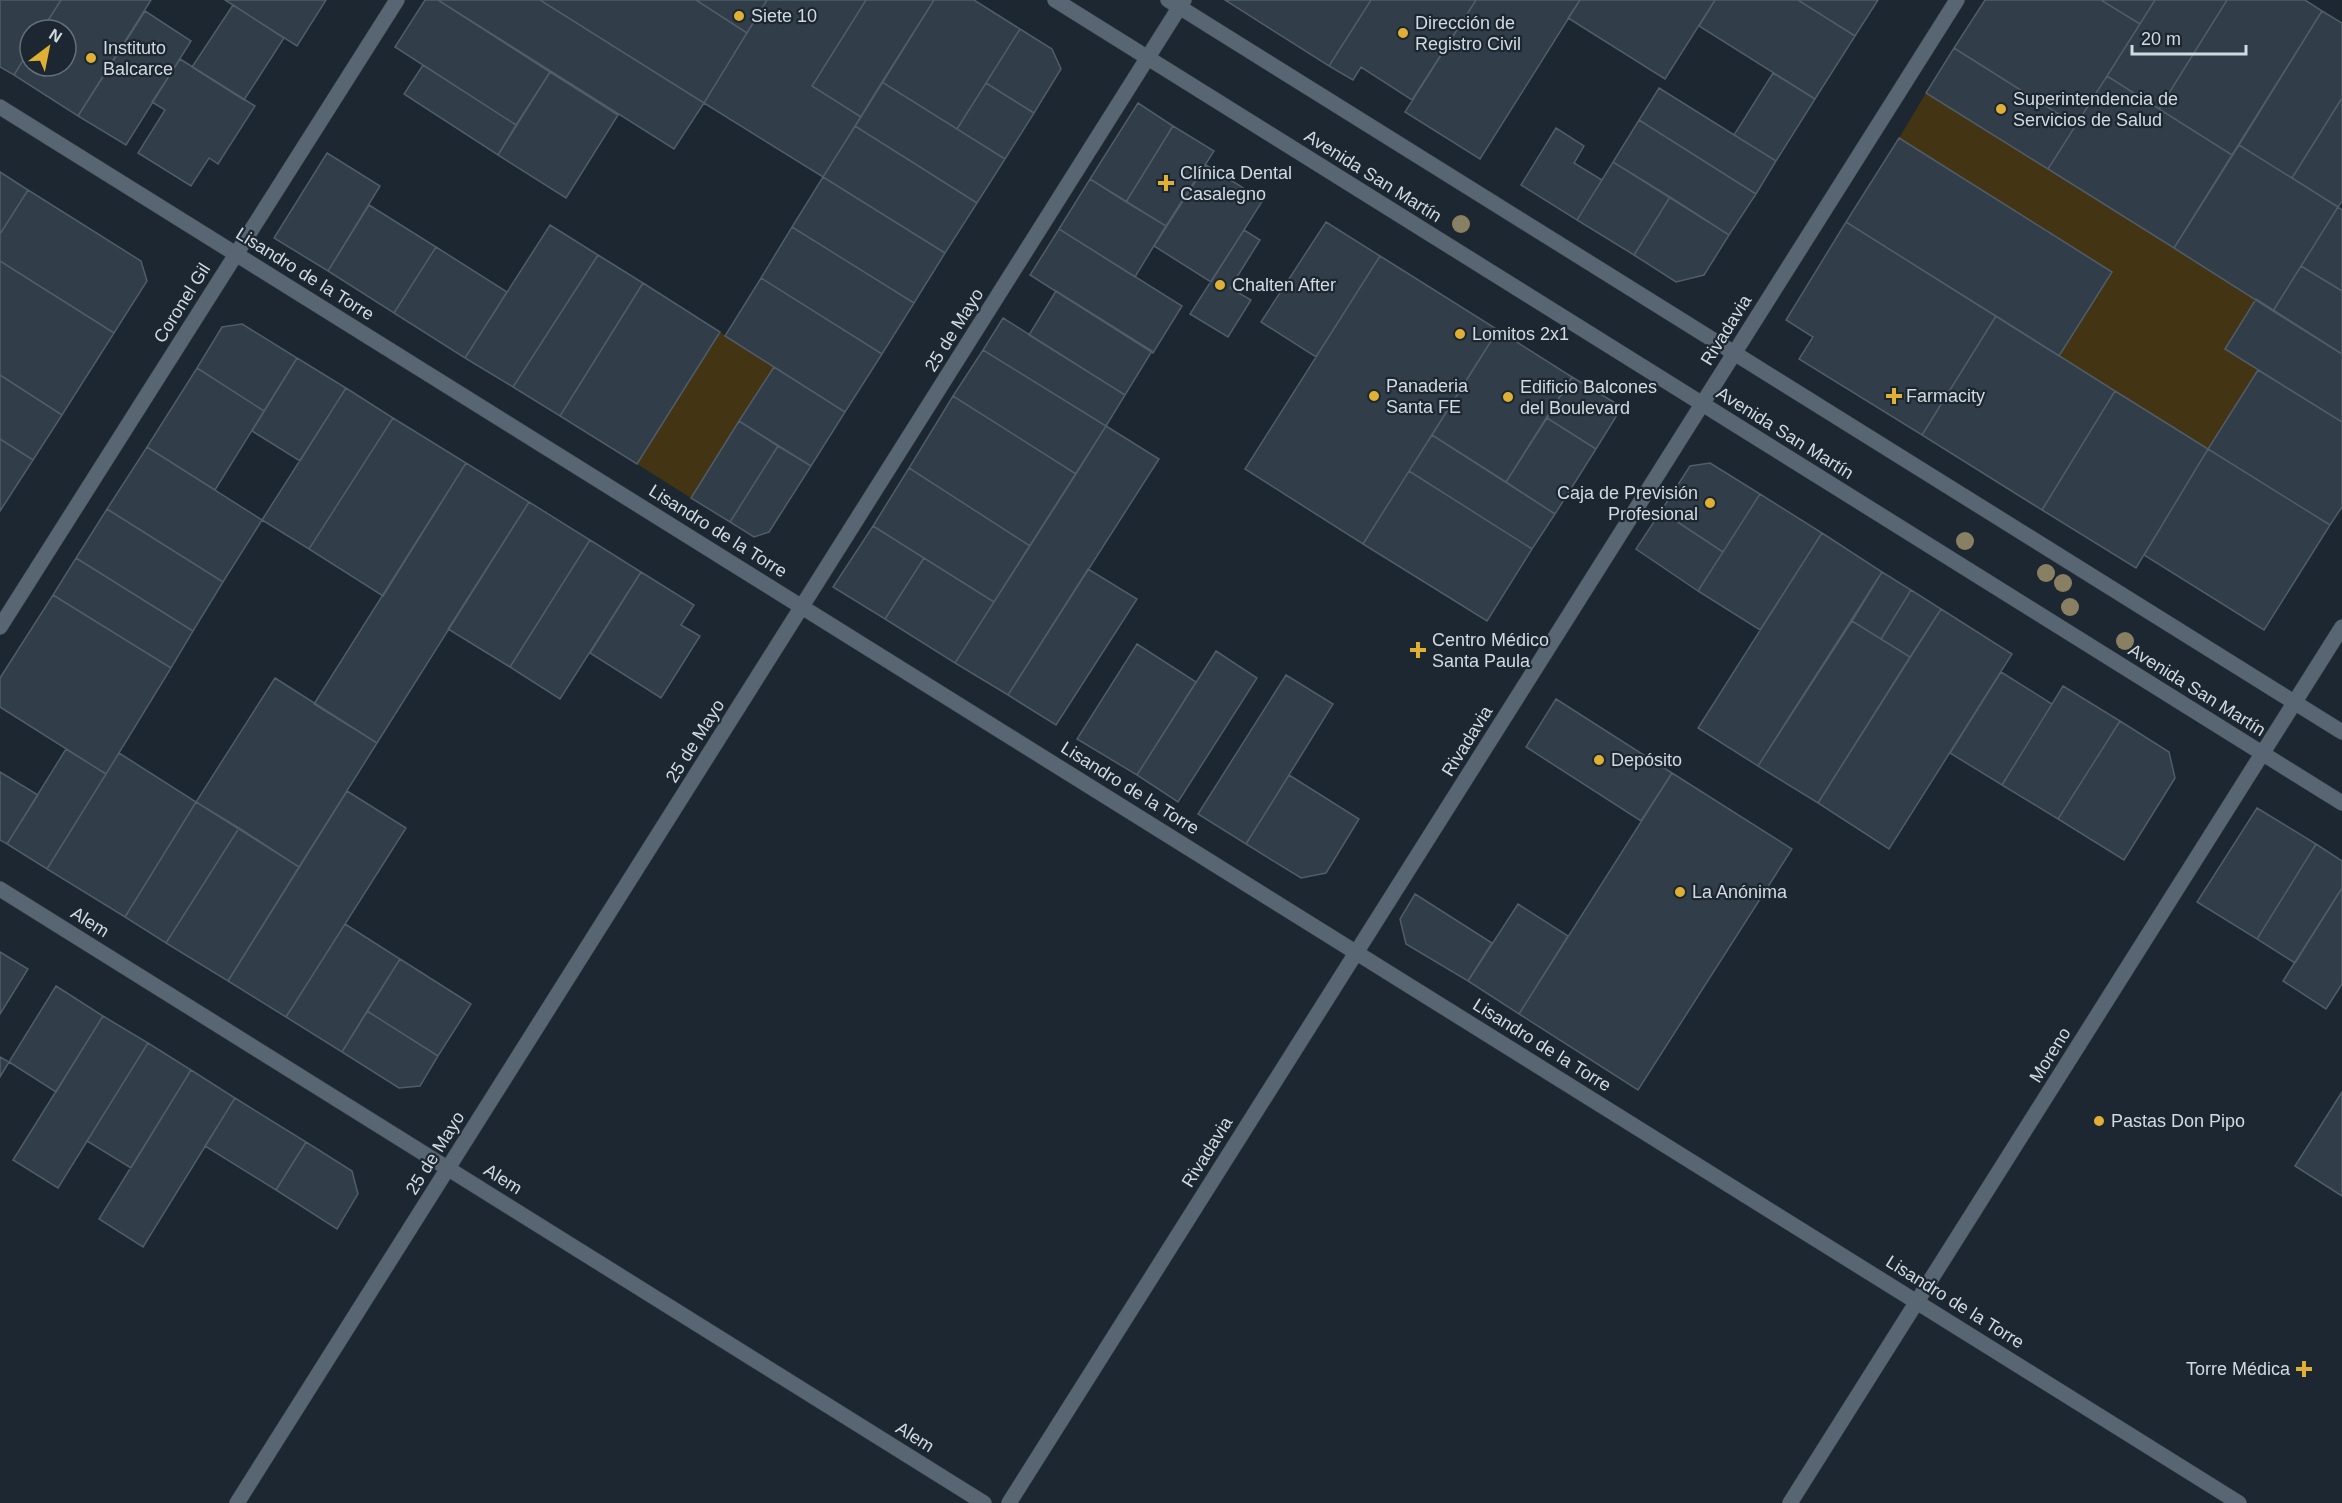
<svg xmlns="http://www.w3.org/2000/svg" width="2342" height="1503" font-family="Arial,sans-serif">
<rect width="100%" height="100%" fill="#1c2732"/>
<path fill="#433514" d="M1926,93L2256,299L2225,349L2258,370L2208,449L2059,356L2112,272L1899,138Z
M720,332L774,367L691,498L637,464Z"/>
<path fill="#313d49" stroke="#505d69" stroke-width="1.5" d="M0,0H61L42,30H30V49L14,75L0,67Z
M61,0H151L78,116L14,75L30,49V66H66V30H42Z
M225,0H326L297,46Z
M425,0H438L550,72L516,125L395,47Z
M438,0H540L704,103L674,149Z
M540,0H696L747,33L704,103Z
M696,0H767L747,33Z
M767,0H866L812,86L861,117L823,177L704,103Z
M866,0H934L861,117L812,86Z
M934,0H974L1020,29L957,129L882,82Z
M1225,0H1371L1329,66Z
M1371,0H1476L1412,100L1361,67L1353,80L1329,66Z
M1476,0H1580L1480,159L1405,112Z
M1580,0H1715L1665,79L1568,18Z
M1715,0H1798L1855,36L1815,99L1699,26Z
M1798,0H1878L1855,36Z
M1985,0H2101L2140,24L2076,125L1954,48Z
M2101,0H2155L2140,24Z
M2155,0H2227L2159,109L2107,76Z
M2227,0H2305L2322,11L2232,155L2159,109Z
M233,5L284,38L244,100L192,67Z
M145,11L191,41L126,145L78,116Z
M2322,11L2342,23V98L2292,178L2239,145Z
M1020,29L1052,49L1061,69L1034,113L986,83Z
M1954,48L2076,125L2048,169L1926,93Z
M180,59L255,106L218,164L209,158L191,186L138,153L165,110L152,102Z
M423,65L516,125L498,155L404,94Z
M550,72L618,115L566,198L498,155Z
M1773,73L1815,99L1776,161L1734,135Z
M2107,76L2232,155L2174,248L2048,169Z
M882,82L1005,159L977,203L855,126Z
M986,83L1034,113L1005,159L957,129Z
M1659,88L1776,161L1756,194L1639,120Z
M2342,98V201L2338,207L2292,178Z
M1138,103L1173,126L1126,202L1090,179Z
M1639,120L1756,194L1729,235L1613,162Z
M855,126L977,203L945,253L823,177Z
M1173,126L1214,151L1166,226L1126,202Z
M1556,128L1584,146L1574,163L1602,180L1577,220L1521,185Z
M1899,138L2112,272L2059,356L1846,222Z
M2239,145L2338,207L2273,311L2174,248Z
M327,153L380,186L328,271L274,238Z
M1613,162L1670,197L1634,255L1577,220Z
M1206,165L1263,200L1211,282L1154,246Z
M0,172L28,190L0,234Z
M823,177L945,253L914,303L792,227Z
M1090,179L1166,226L1135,277L1059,229Z
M28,190L141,261L147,281L114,333L0,261V234Z
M1670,197L1729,235L1704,275L1676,282L1634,255Z
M369,205L436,247L394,313L328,271Z
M2338,207L2342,210V291L2301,266Z
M1326,222L1380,256L1316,357L1261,322Z
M1846,222L1996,316L1922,435L1799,359L1813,337L1786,320Z
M550,225L598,255L513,387L465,358Z
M792,227L914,303L882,354L761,278Z
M1059,229L1182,306L1153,353L1030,275Z
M1244,230L1260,240L1230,288L1251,300L1228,337L1190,314Z
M436,247L507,292L465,358L394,313Z
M598,255L643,283L560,416L513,387Z
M1380,256L1498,330L1363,544L1245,469Z
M0,261L114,333L62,415L0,375Z
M2301,266L2342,291V354L2273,311Z
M761,278L882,354L845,412L725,336Z
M643,283L720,332L637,464L560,416Z
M1056,291L1152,351L1125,395L1029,335Z
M2256,299L2342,354V422L2225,349Z
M1996,316L2115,391L2042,510L1922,435Z
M1003,318L1125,395L1106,426L983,350Z
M242,324L297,358L264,411L197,368L222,327Z
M1498,330L1572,377L1506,482L1432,435Z
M983,350L1106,426L1076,474L953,396Z
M297,358L346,388L300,461L252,431Z
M774,367L845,412L811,466L739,421Z
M197,368L264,411L215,490L147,447Z
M2258,370L2342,422V507L2330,525L2208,449Z
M0,375L62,415L33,460L0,439Z
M1572,377L1622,407L1596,449L1547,418Z
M346,388L393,418L309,549L262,520Z
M2115,391L2208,449L2136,568L2042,510Z
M953,396L1076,474L1030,546L909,468Z
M393,418L466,463L383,596L309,549Z
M1547,418L1596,449L1555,514L1506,482Z
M739,421L778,446L730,522L691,498Z
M1106,426L1159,459L1008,695L955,663Z
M1432,435L1555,514L1532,549L1409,471Z
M0,439L33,460L0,511Z
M778,446L811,466L769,532L754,537L730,522Z
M147,447L262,520L223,582L107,509Z
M2208,449L2330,525L2264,630L2144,555Z
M466,463L529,502L377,743L314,704Z
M1710,463L1760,494L1723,552L1661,511L1690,466Z
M909,468L1030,546L994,602L873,526Z
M1409,471L1532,549L1487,621L1363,544Z
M1760,494L1822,533L1760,630L1698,591Z
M529,502L590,540L510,667L448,629Z
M107,509L223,582L193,631L76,558Z
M1661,511L1723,552L1698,591L1636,549Z
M873,526L924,558L885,619L833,587Z
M1822,533L1882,572L1758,766L1698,728Z
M590,540L641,572L560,699L510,667Z
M76,558L193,631L171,668L53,595Z
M924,558L994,602L955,663L885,619Z
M1088,569L1137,599L1056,725L1008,695Z
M641,572L694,605L681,625L700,636L661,698L590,653Z
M1882,572L1911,590L1881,639L1852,621Z
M1911,590L1941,609L1910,657L1881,639Z
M53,595L171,668L106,774L0,707V678Z
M1941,609L2012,654L1889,849L1818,803Z
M1852,621L1910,657L1818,803L1758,766Z
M1137,644L1196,682L1137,775L1077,739Z
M1216,651L1257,678L1178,802L1137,775Z
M2001,672L2052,704L2002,785L1950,753Z
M1286,675L1333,704L1246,844L1198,814Z
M275,678L377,743L299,867L196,802Z
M2063,686L2120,721L2058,819L2002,785Z
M1556,699L1672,773L1641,821L1526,747Z
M2120,721L2169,752L2175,778L2124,860L2058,819Z
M66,749L106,774L47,869L7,844Z
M119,753L196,802L125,917L47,869Z
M0,772L38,795L7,844L0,840Z
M1672,773L1792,849L1638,1090L1519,1014Z
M1289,775L1359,819L1326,873L1301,878L1246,844Z
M347,791L406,828L286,1017L228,981Z
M196,802L239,828L166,943L125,917Z
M2257,808L2316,844L2257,939L2197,902Z
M239,828L299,867L228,981L166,943Z
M2316,844L2342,861V888L2295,963L2257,939Z
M2342,888V984L2326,1009L2283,981Z
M1415,894L1492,943L1468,981L1406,944L1400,919Z
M1518,904L1568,936L1519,1014L1468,981Z
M345,924L400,959L342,1052L286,1017Z
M0,952L28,969L0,1014Z
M400,959L471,1004L438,1056L367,1011Z
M56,986L103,1016L56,1092L9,1062Z
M367,1011L438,1056L420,1086L399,1088L342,1052Z
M103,1016L148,1043L58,1188L13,1160Z
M148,1043L191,1070L131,1168L87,1141Z
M0,1057L9,1062L0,1077Z
M191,1070L235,1098L143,1247L99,1219Z
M2342,1092V1196L2295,1166Z
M235,1098L306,1142L276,1190L205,1146Z
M306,1142L352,1171L358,1194L337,1229L276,1190Z"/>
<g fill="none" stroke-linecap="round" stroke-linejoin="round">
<defs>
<path id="street" d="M0,107L2239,1503
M0,889L984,1503
M237,1503L1184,0
M1790,1503L2342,627"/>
<path id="secondary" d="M1055,0L2342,803
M1168,0L2342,732
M0,627L397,0
M1009,1503L1957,0"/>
</defs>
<use href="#street" stroke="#3b454d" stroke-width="16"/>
<use href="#secondary" stroke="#3b454d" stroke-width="16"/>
<use href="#street" stroke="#586572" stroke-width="15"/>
<use href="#secondary" stroke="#586572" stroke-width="15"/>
</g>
<g fill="#897f63">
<circle cx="1461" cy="224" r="9"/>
<circle cx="1965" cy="541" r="9"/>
<circle cx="2046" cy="573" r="9"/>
<circle cx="2063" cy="583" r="9"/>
<circle cx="2070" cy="607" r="9"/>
<circle cx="2125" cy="641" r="9"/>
</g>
<g fill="#e0b034" stroke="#1c2732" stroke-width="2">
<circle cx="739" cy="16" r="6"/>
<circle cx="1403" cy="33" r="6"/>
<circle cx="91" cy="58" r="6"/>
<circle cx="2001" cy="109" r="6"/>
<path d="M1163 174h6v6h6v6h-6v6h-6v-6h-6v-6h6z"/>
<circle cx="1220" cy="285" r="6"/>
<circle cx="1460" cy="334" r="6"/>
<circle cx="1374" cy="396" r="6"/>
<path d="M1891 387h6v6h6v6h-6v6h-6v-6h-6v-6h6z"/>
<circle cx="1508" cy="397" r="6"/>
<circle cx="1710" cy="503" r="6"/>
<path d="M1415 641h6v6h6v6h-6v6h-6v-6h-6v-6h6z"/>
<circle cx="1599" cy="760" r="6"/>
<circle cx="1680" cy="892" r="6"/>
<circle cx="2099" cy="1121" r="6"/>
<path d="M2301 1360h6v6h6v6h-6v6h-6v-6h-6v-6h6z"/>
</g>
<g text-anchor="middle" stroke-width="4.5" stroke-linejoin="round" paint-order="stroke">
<g font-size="18" fill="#d2dae1" stroke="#1c2732" text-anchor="start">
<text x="751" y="22">Siete 10</text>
<text x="1415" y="29">Dirección de<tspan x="1415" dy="21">Registro Civil</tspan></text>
<text x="103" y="54">Instituto<tspan x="103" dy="21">Balcarce</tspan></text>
<text x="2013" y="105">Superintendencia de<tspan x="2013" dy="21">Servicios de Salud</tspan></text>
<text x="1180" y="179">Clínica Dental<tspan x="1180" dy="21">Casalegno</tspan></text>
<text x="1232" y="291">Chalten After</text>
<text x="1472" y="340">Lomitos 2x1</text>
<text x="1386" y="392">Panaderia<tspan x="1386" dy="21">Santa FE</tspan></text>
<text x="1520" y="393">Edificio Balcones<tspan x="1520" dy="21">del Boulevard</tspan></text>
<text x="1906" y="402">Farmacity</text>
<text x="1698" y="499" text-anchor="end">Caja de Previsión<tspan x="1698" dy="21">Profesional</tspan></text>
<text x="1432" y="646">Centro Médico<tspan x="1432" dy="21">Santa Paula</tspan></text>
<text x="1611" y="766">Depósito</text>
<text x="1692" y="898">La Anónima</text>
<text x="2111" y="1127">Pastas Don Pipo</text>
<text x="2290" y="1375" text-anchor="end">Torre Médica</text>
</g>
<g font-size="18" fill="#d2dae1" stroke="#1c2732">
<text transform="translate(1373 176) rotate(32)" y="6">Avenida San Martín</text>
<text transform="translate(305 274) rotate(32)" y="6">Lisandro de la Torre</text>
<text transform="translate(182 303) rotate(-58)" y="6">Coronel Gil</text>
<text transform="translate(954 330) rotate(-58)" y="6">25 de Mayo</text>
<text transform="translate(1726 330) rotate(-58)" y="6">Rivadavia</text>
<text transform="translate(1785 433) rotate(32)" y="6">Avenida San Martín</text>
<text transform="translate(718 531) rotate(32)" y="6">Lisandro de la Torre</text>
<text transform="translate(2197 690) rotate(32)" y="6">Avenida San Martín</text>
<text transform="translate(695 741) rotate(-58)" y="6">25 de Mayo</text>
<text transform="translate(1467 741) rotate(-58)" y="6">Rivadavia</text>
<text transform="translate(1130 788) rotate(32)" y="6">Lisandro de la Torre</text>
<text transform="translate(90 922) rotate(32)" y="6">Alem</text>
<text transform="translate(1542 1045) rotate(32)" y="6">Lisandro de la Torre</text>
<text transform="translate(2050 1055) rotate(-58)" y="6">Moreno</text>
<text transform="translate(1207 1152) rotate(-58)" y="6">Rivadavia</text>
<text transform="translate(435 1153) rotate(-58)" y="6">25 de Mayo</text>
<text transform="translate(503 1179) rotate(32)" y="6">Alem</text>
<text transform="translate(1955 1302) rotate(32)" y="6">Lisandro de la Torre</text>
<text transform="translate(915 1437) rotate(32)" y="6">Alem</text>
</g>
</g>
<g transform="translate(48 48) rotate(32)"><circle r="28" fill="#1c2732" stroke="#656f78" stroke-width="1.5"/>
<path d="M0-4.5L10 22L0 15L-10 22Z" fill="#e0b034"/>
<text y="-9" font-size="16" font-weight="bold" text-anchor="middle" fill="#d2dae1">N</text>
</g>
<path d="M2132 45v9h114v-9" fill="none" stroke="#d2dae1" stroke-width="3"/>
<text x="2141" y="45" font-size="18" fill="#d2dae1" stroke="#1c2732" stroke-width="4.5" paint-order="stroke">20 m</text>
</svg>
